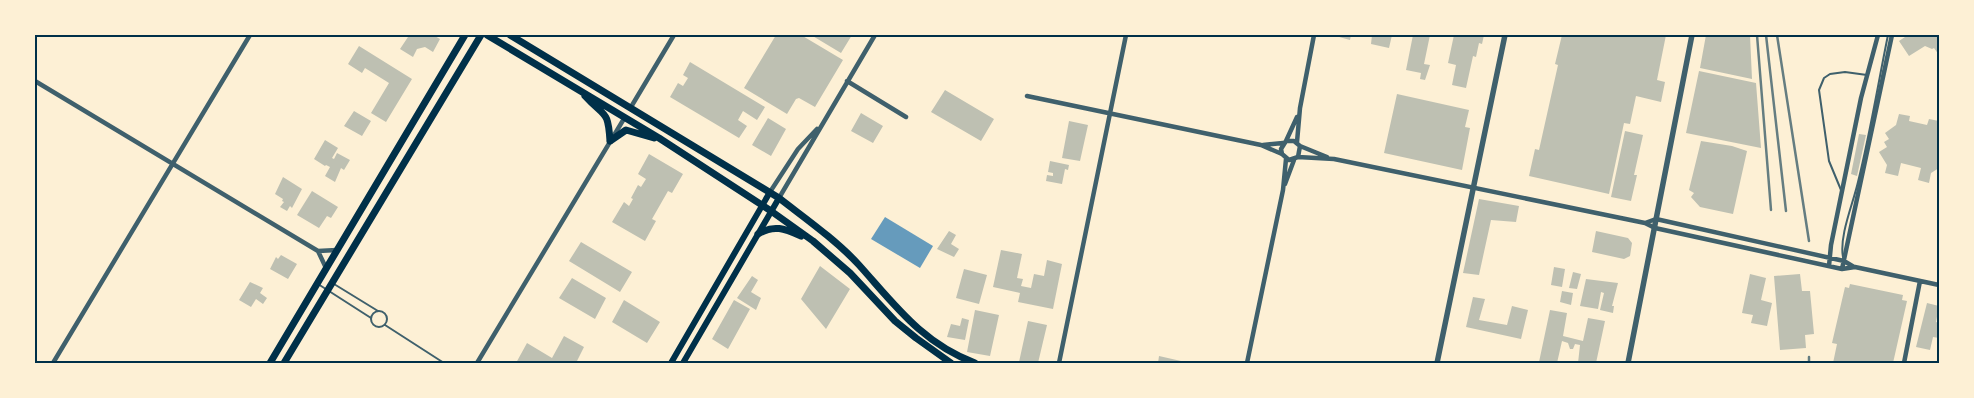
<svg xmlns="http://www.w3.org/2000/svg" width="1974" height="398" font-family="'Work Sans',sans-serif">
<rect width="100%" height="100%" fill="#fdf0d5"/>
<path fill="#669bbc" d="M885,217L933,246L920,268L871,239Z"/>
<path fill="#bec0b2" d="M404,35H433L440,39L433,52L425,47L417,49L413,57L400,49L408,37Z
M776,35H801L843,60L815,107L799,98L796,99L787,114L744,88Z
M811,35H852L841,53Z
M1332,35H1351L1350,40Z
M1372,35H1392L1389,48L1371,44Z
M1413,35H1430L1424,64L1430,65L1425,80L1420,79L1421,73L1406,70Z
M1454,35H1484L1482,44L1479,43L1476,57L1473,56L1466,88L1452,85L1456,65L1448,63Z
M1562,35H1666L1657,80L1665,82L1661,102L1636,96L1630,124L1624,123L1609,194L1529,176L1535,149L1539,150L1558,65L1555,64Z
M1706,35H1750L1752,79L1700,68Z
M1908,35H1939V55L1934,48L1932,49L1925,46L1909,56L1899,41Z
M359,46L412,79L386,122L371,113L389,83L365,68L362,73L348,64Z
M690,62L765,107L757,120L743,111L738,120L747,126L739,138L670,97L678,83L683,86L688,78L683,75Z
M1699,71L1756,83L1761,148L1686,133Z
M945,90L994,119L981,141L931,112Z
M1397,94L1469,110L1465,127L1470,128L1462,170L1384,153Z
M354,111L371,121L362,136L344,126Z
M861,113L883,126L873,143L851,131Z
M1899,114L1910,116L1909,121L1927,125L1929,119L1939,121V155L1937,157L1939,161V168L1931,173L1929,183L1918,180L1921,168L1901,163L1898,176L1885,173L1887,165L1879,152L1887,147L1884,142L1889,139L1885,133L1896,125Z
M768,118L786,129L771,156L752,145Z
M1069,121L1088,125L1080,161L1062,158Z
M1625,131L1643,135L1634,175H1637L1631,201L1611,197Z
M1859,134L1866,135L1857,176L1851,174Z
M325,140L338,148L332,158L334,159L337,153L350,160L344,170L341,168L335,182L325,176L330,167L326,165L325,166L314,159Z
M1701,141L1732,146L1747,151L1733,214L1700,207L1691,197L1694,193L1689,190Z
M649,154L683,174L672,193L668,191L652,219L656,221L645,241L612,222L624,202L629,206L633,199L631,198L638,185L641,187L646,179L638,174Z
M1050,161L1069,165L1068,170L1065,169L1062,184L1046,181L1047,175L1053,176V173L1048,172Z
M283,177L302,189L292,208L290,206L287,211L280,207L284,202L282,201L283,199L275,194Z
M312,191L338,207L331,218L327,216L319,228L297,215Z
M1479,199L1519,206L1516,222L1491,220L1479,275L1463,273Z
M949,231L956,235L951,244L959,249L954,257L937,249Z
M1596,231L1628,238L1632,243L1630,256L1624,259L1592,252Z
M581,242L632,272L620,292L569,261Z
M1001,250L1022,254L1017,278L1023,279L1021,286L1031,288L1034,274L1044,276L1047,260L1062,264L1053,309L1018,302L1020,293L993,287Z
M281,255L297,264L288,279L270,269L276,257L278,259Z
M820,266L850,289L826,329L801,299Z
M1554,267L1565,269L1562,287L1551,285Z
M964,269L987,275L979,304L956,298Z
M1573,272L1581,274L1577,289L1569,288Z
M1750,274L1766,278L1761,300L1772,303L1767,326L1751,323L1753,315L1742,313Z
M1800,274L1802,291H1810L1814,334L1805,335L1806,348L1780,350L1774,276Z
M752,276L758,280L751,292L761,298L756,310L737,298Z
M572,278L606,298L595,319L559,298Z
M1586,279L1618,283L1612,306H1614L1613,313L1600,310L1604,293L1601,292L1598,309L1580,306Z
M250,282L263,288L260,293L267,298L263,304L256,299L251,307L239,300Z
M1850,284L1903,295L1902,300L1907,301L1893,363H1833L1837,344L1832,343L1845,287L1849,288Z
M1562,291L1573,293L1571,305L1560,302Z
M1473,297L1485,299L1479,320L1507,325L1512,306L1528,310L1521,339L1466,327Z
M624,300L660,322L647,343L612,322Z
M734,300L750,309L728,349L712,339Z
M1927,303L1939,306L1936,322L1939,323V338L1933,337L1930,350L1916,347Z
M975,310L999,315L990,356L967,352Z
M1550,310L1567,313L1563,336L1583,341L1588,318L1605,321L1596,363H1578L1580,345L1575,344L1573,349H1570L1568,343L1562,341L1557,363L1539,362Z
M962,318L969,320L965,340L947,337L951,324L960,326Z
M1028,321L1047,325L1038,363L1019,362Z
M564,336L584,347L576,363H516L527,343L552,358Z
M1159,356L1181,361V363H1158Z"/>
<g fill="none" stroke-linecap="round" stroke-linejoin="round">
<path stroke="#3f606c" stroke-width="2" d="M1841,190L1829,161L1819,90L1824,78L1830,74L1845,72L1867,75
M1843,257C1839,236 1853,204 1858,182C1870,134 1878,84 1888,35
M318,284L371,318
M334,284L378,311
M371 319a8 8 0 1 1 16 0a8 8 0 1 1-16 0Z
M385,325L444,363"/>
<path stroke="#3f606c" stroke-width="4.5" d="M35,81L318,251L337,250
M847,81L906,117
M1027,96L1261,145L1282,154L1289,160L1298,157L1300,146L1294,141H1286L1281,149L1282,154
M631,107L674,35
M1286,141L1297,117
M1297,142L1300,108L1314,35
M1263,145L1283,143
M1300,146L1327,157
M1298,157L1334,159L1645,223L1655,228L1842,269L1855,267L1939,285
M1285,184L1294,160
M770,192L798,149L817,129
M779,198L875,35
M1645,223L1656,219L1844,261L1854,267
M318,251L326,268
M1829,266L1831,245L1861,98L1878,35
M1842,269L1892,35
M53,363L250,35
M477,363L625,117
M1059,363L1126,35
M1247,363L1283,190L1286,159
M1904,363L1920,281"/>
<path stroke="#3f606c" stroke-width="5.5" d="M1437,363L1505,35
M1628,363L1692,35"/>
<path stroke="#003049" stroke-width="6" d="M671,363L770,192
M683,363L779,198"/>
<path stroke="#003049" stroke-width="7" d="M487,35L659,138L771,211L813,241L850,273L895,321L916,338L951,363
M510,35L779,198C806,219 836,240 859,265C895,305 922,343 975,363
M585,96C605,118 608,109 610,141
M610,141L626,130L654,138
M758,234C774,224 785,229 801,236
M270,363L465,35
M284,363L481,35"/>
<path stroke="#657d81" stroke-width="2.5" d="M1757,35L1771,210
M1766,35L1786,211
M1777,35L1809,241
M1809,363V357"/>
</g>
<rect width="1974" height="398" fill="none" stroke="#fdf0d5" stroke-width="72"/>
<rect x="36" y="36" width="1902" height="326" fill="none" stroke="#003049" stroke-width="2"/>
</svg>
